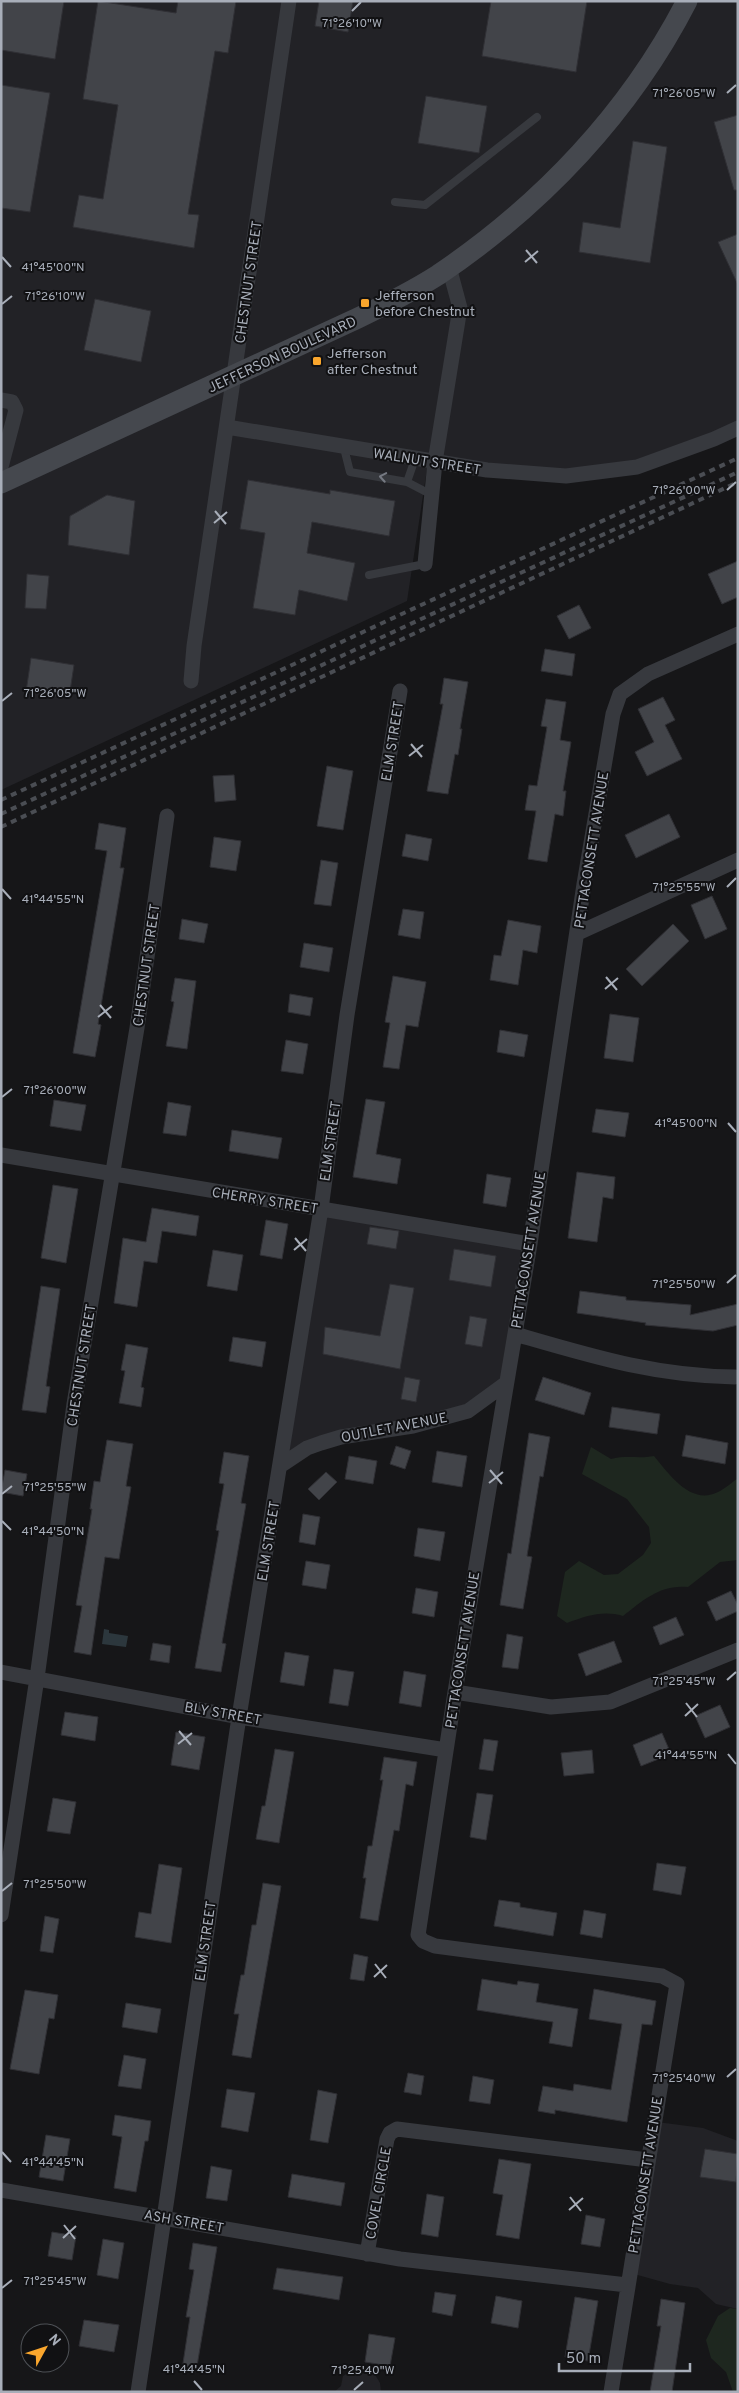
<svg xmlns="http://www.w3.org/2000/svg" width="739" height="2393" font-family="Overpass,sans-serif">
<rect width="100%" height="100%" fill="#161618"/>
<path fill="#222226" d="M1,1H738V428L626,469H427L407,601L1,790Z
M323,1210L529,1242L508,1381L492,1395L409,1425L286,1460Z
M657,2122L703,2128L738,2141V2309L716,2304L698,2288L670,2284L634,2274Z
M353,2370L374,2373L380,2383L381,2392H334L341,2386L343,2376Z"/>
<path fill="#1e271f" d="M591,1447L611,1459C626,1455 640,1459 654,1456C669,1474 691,1506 718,1492C725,1489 732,1482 738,1478V1560L720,1562L688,1587C661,1584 643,1600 623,1616C603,1610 586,1616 567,1623L557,1616L565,1572L579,1561L604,1575L618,1574L643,1555L651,1543L649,1527L627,1499L582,1474Z
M730,2308L738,2309V2392H733L726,2372L711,2358L706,2340L718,2316Z"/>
<path fill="#2c373d" d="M104,1629L109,1630V1633L128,1636L126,1647L102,1644Z"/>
<path fill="#424449" stroke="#303035" d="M1,1H64L55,59L1,50Z
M98,1L176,13L178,1H236L228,53L215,51L188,214L199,215L194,248L73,227L79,195L103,199L118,105L83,99Z
M319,1H353L348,32L315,26Z
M491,1H587L576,72L482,56Z
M1,85L50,93L30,212L1,208Z
M426,96L487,106L479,153L418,143Z
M738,115V190H734L714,122Z
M633,141L667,147L650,263L579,252L583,222L620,228Z
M738,234V285L718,242Z
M95,299L151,311L141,362L84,350Z
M248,480L330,494V490L395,501L389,536L312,522L307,553L355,563L347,601L299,590L295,615L253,608L265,533L240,529Z
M107,495L135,501L129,555L68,545L70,516Z
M738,561V597L722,604L708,574Z
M27,574L49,576L46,609L25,608Z
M579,605L591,628L569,639L557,616Z
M545,649L575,654L572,676L541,671Z
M31,658L74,665L69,698L26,692Z
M444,678L468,682L460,729H462L458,755L455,754L448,794L427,791L443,704H440Z
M663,697L675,720L665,725L682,759L647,776L635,752L654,742L638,709Z
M546,699L566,702L560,740L571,742L563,791H566L563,816L555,814L547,862L528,859L536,811L525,810L529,785L537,786L547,727L541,726Z
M327,766L353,771L343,830L317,826Z
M234,775L236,800L215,802L213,776Z
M669,814L680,837L636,858L625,835Z
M99,823L126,828L120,868H124L98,1024L101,1025L95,1057L73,1053L107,851L95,849Z
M406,834L432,839L428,861L402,856Z
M214,837L241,841L236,871L210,867Z
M321,860L338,863L331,906L314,904Z
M712,896L727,929L705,939L691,905Z
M403,909L424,912L420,939L398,935Z
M182,919L208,924L204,943L179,939Z
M508,920L541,926L537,953L523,950L518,985L490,980L494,955L501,956Z
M673,924L689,941L642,986L626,969Z
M304,943L333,948L329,972L300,967Z
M393,976L426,982L418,1027L406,1025L399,1069L383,1067L390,1023L385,1022Z
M175,978L196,981L187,1049L166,1046L174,1002L171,1001Z
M290,994L313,998L310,1016L288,1012Z
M610,1014L639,1018L633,1062L604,1058Z
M500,1030L528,1035L524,1057L497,1052Z
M286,1040L308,1044L303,1074L281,1071Z
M366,1099L385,1102L376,1154L401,1159L397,1184L353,1177Z
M54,1100L86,1105L81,1131L50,1126Z
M168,1102L191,1106L186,1136L163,1133Z
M596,1109L629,1113L625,1137L592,1132Z
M232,1130L282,1138L278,1159L229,1151Z
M577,1172L615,1177L613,1199L603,1197L597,1242L568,1238Z
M487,1174L511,1178L506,1207L483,1203Z
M53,1185L78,1189L66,1263L41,1258Z
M152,1208L199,1216L196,1236L162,1231L157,1263L144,1261L137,1307L114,1303L123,1238L146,1242Z
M266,1220L288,1224L282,1259L260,1255Z
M370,1227L399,1231L396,1249L367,1244Z
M454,1249L496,1256L491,1287L449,1280Z
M213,1250L243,1255L237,1291L207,1286Z
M390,1284L414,1288L400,1369L323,1354L325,1327L380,1336Z
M41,1286L60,1289L46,1386L50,1387L46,1413L22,1410Z
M580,1291L626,1297V1300L691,1305L690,1315L738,1304V1325L713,1331L645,1325L646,1323L577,1313Z
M470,1316L487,1319L482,1347L465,1344Z
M233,1337L266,1342L262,1367L229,1361Z
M126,1344L148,1348L141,1387L144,1388L141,1407L119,1403L125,1371L121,1370Z
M405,1377L420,1380L416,1402L401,1399Z
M543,1377L591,1393L584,1415L535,1400Z
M612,1407L660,1414L657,1434L609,1427Z
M529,1433L550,1437L543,1477L540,1476L527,1556L532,1557L523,1609L500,1605L508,1553L511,1554Z
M686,1435L728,1443L725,1464L682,1456Z
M107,1440L133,1444L126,1486L131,1487L119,1559L105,1557L91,1655L74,1652L82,1606L76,1605L92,1509H90L94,1481L100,1482Z
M396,1446L411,1451L405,1469L390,1464Z
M437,1451L467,1456L462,1487L432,1482Z
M224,1452L249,1456L241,1503L246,1504L222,1643L226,1644L221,1672L195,1668L219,1531L216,1530L224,1484L219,1483Z
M349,1456L377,1461L373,1484L345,1479Z
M5,1470L27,1474L23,1496L1,1492Z
M326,1472L337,1482L319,1500L308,1489Z
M303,1514L320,1517L315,1545L299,1542Z
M418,1528L445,1532L440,1561L414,1556Z
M306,1561L330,1565L326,1589L302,1585Z
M416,1588L438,1592L434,1617L412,1613Z
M731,1591L738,1605V1611L716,1621L707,1602Z
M676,1617L684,1635L660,1645L653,1627Z
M507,1634L523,1637L518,1669L502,1667Z
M614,1641L622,1662L586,1676L578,1654Z
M153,1643L171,1646L169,1663L150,1660Z
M285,1652L309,1656L304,1686L280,1682Z
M334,1669L354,1672L348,1706L329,1703Z
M404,1671L426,1675L421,1707L399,1703Z
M720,1705L730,1727L705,1738L695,1716Z
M65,1712L98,1717L95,1741L61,1735Z
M176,1732L205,1737L199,1770L171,1765Z
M662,1733L671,1754L641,1766L633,1745Z
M484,1739L498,1741L493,1771L479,1769Z
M275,1749L294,1752L279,1843L256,1839L262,1806H265Z
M592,1750L594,1773L564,1776L561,1753Z
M384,1757L417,1762L413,1786L406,1784L399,1831L394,1830L378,1921L360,1918L366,1878H363L368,1846H372L383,1780H380Z
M477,1793L493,1795L486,1840L470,1837Z
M53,1798L76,1802L70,1834L47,1831Z
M657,1863L686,1867L681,1895L653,1890Z
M159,1864L182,1868L171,1943L135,1937L139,1912L151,1914Z
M263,1883L281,1886L251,2058L232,2055L239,2014H234L241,1975H244L252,1925H256Z
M499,1900L520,1903V1907L557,1913L553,1936L494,1926Z
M584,1910L606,1914L602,1938L580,1934Z
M45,1916L59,1919L53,1953L40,1951Z
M354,1954L368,1957L364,1981L350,1979Z
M482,1979L517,1985L518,1981L539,1984L536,2002L578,2009L572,2047L549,2043L553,2022L477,2010Z
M594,1989L656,2001L652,2025L642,2024L627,2122L555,2110V2114L538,2111L543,2086L573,2091L574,2084L611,2090L622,2024L589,2019Z
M25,1990L58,1995L54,2019L49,2018L39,2074L10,2069Z
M126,2003L161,2009L157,2033L122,2027Z
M124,2055L146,2059L141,2089L118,2086Z
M408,2073L424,2076L421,2095L404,2092Z
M473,2076L494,2080L490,2104L469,2101Z
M227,2089L255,2093L248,2132L221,2127Z
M318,2090L337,2094L328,2143L310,2140Z
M115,2115L151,2121L148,2141H145L136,2192L114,2188L122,2137L112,2135Z
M46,2135L70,2139L63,2181L39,2177Z
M705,2149L738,2154L736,2182L700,2177Z
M499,2159L531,2164L519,2239L496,2235L503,2195L493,2193Z
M211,2166L232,2170L227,2201L206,2198Z
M292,2174L345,2183L341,2206L288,2197Z
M427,2194L444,2197L438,2237L421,2234Z
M586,2215L605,2219L600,2247L581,2244Z
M52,2232L76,2236L72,2260L48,2256Z
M103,2239L124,2243L118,2279L97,2275Z
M193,2243L217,2247L196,2372L182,2370L190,2317H186L194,2270L189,2269Z
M277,2268L343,2277L339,2300L273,2289Z
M435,2292L456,2295L452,2316L432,2312Z
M496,2296L522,2301L518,2328L491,2323Z
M575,2297L598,2301L588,2361L565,2357Z
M661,2299L685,2303L672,2392H650L661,2326H657Z
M84,2320L119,2325L114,2352L79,2346Z
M369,2334L395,2338L390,2366L365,2362Z"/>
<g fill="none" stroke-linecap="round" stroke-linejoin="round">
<path stroke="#37393e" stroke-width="8" d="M395,202L425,205L537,117
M344,448L350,472L407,482L415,459
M407,482L432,495
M369,575L425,564"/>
<path stroke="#37393e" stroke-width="15" d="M1,400L12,402L16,410L1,467
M227,427L487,470L566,476L637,467L714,439L738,428
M425,564L435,462L460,308L449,267
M191,681L194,646L289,1
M578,933L738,860
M1,1155L530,1244
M515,1334C591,1356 655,1376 735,1377
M280,1466L307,1448L321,1443L341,1437L413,1426L468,1411L505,1384
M1,1672L239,1717L446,1750
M455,1692L551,1707L610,1702L738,1650
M1,1915L37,1678L74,1404L137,1028L167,816
M1,2190L400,2259L627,2285
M367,2254L387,2139L390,2133L397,2129L648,2160
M138,2392L239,1717L321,1209L347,1015L400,691
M611,2392L677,1984L662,1976L435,1946L423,1941L418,1935L455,1692L530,1244L584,884L613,714L620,694L648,674L738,634"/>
<path stroke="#45484e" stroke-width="21" d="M1,483L358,318C385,305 413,291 438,275C542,205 630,112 687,1"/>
<path stroke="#4a4d53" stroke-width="4" stroke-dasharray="6 5" stroke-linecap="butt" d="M1,800L738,458
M1,814L738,472
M1,827L738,482"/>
</g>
<defs><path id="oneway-chevron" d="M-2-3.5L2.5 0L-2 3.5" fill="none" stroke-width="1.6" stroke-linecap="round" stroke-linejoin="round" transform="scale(1.25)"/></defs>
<use stroke="#757982" href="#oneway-chevron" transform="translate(383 477) rotate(-170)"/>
<path fill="none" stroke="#a8aeb9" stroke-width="2" d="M352,11L361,2M727,93L736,85M526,250L537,263M2,257L11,267M525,262L538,251M2,304L12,296M727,490L736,482M215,511L226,524M214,523L227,512M2,701L12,693M411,744L422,757M409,756L423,745M727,887L736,878M2,889L11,899M606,977L617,990M605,989L618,978M100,1005L111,1018M98,1017L112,1006M2,1097L12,1089M728,1123L736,1132M295,1238L306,1251M294,1250L307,1239M727,1283L736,1275M490,1470L502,1484M489,1483L503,1472M2,1494L12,1486M2,1521L11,1530M727,1680L736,1672M686,1703L697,1717M685,1716L698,1704M179,1731L191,1745M178,1744L192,1733M728,1754L736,1764M2,1891L12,1883M375,1964L386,1978M374,1977L387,1965M727,2077L736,2069M2,2152L11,2162M570,2197L581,2211M569,2210L583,2198M64,2225L75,2239M63,2238L76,2226M2,2288L12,2280M194,2381L202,2390M354,2390L363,2382"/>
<g fill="#faa62d" stroke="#111113" stroke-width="2">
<rect x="360" y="298" width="10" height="10" rx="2.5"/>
<rect x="312" y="356" width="10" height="10" rx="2.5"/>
</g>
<g text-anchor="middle" stroke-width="4" stroke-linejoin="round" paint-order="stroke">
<g font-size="14" fill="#a8aeb9" stroke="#111113">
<text transform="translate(248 282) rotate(-82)" y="5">CHESTNUT STREET</text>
<text transform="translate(282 354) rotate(-25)" y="5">JEFFERSON BOULEVARD</text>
<text transform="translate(427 461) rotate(9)" y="5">WALNUT STREET</text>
<text transform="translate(392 741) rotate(-81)" y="5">ELM STREET</text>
<text transform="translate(591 850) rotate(-81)" y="5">PETTACONSETT AVENUE</text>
<text transform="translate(146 965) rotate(-82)" y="5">CHESTNUT STREET</text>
<text transform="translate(330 1141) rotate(-82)" y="5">ELM STREET</text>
<text transform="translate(265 1200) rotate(9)" y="5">CHERRY STREET</text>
<text transform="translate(528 1250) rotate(-81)" y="5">PETTACONSETT AVENUE</text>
<text transform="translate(81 1365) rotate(-81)" y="5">CHESTNUT STREET</text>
<text transform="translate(394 1427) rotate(-11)" y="5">OUTLET AVENUE</text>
<text transform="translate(268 1541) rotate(-81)" y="5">ELM STREET</text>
<text transform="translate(462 1650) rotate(-81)" y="5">PETTACONSETT AVENUE</text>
<text transform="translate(223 1713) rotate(10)" y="5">BLY STREET</text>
<text transform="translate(205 1941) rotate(-82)" y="5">ELM STREET</text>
<text transform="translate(645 2175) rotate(-81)" y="5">PETTACONSETT AVENUE</text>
<text transform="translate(378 2193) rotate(-80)" y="5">COVEL CIRCLE</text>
<text transform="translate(184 2221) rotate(10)" y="5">ASH STREET</text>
</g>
<g font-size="14" fill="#a8aeb9" stroke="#111113" text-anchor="start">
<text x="375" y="300">Jefferson<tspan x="375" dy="16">before Chestnut</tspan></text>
<text x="327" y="358">Jefferson<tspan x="327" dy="16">after Chestnut</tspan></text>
</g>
</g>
<g font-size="12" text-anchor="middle" fill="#a8aeb9" stroke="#111113" stroke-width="4" stroke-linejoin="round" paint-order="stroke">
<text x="352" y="27">71°26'10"W</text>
<text x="684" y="97">71°26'05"W</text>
<text x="53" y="271">41°45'00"N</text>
<text x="55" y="300">71°26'10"W</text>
<text x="684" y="494">71°26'00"W</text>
<text x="55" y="697">71°26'05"W</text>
<text x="684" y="891">71°25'55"W</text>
<text x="53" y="903">41°44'55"N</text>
<text x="55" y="1094">71°26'00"W</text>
<text x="686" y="1127">41°45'00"N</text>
<text x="684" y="1288">71°25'50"W</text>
<text x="55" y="1491">71°25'55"W</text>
<text x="53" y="1535">41°44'50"N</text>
<text x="684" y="1685">71°25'45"W</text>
<text x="686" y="1759">41°44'55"N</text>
<text x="55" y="1888">71°25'50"W</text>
<text x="684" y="2082">71°25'40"W</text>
<text x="53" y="2166">41°44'45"N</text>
<text x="55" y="2285">71°25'45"W</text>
<text x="194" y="2373">41°44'45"N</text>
<text x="363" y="2374">71°25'40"W</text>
</g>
<rect width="739" height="2393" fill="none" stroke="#a8aeb9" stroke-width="5"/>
<g transform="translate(45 2348) rotate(50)"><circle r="24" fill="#111113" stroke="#4d5055"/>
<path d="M0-4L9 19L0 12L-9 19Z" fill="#faa62d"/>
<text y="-8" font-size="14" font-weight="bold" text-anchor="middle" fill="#a8aeb9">N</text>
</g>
<path d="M559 2363v8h131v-8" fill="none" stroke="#a8aeb9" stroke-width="2.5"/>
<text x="566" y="2363" font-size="15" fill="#a8aeb9" stroke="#111113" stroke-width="4" paint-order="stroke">50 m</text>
</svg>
